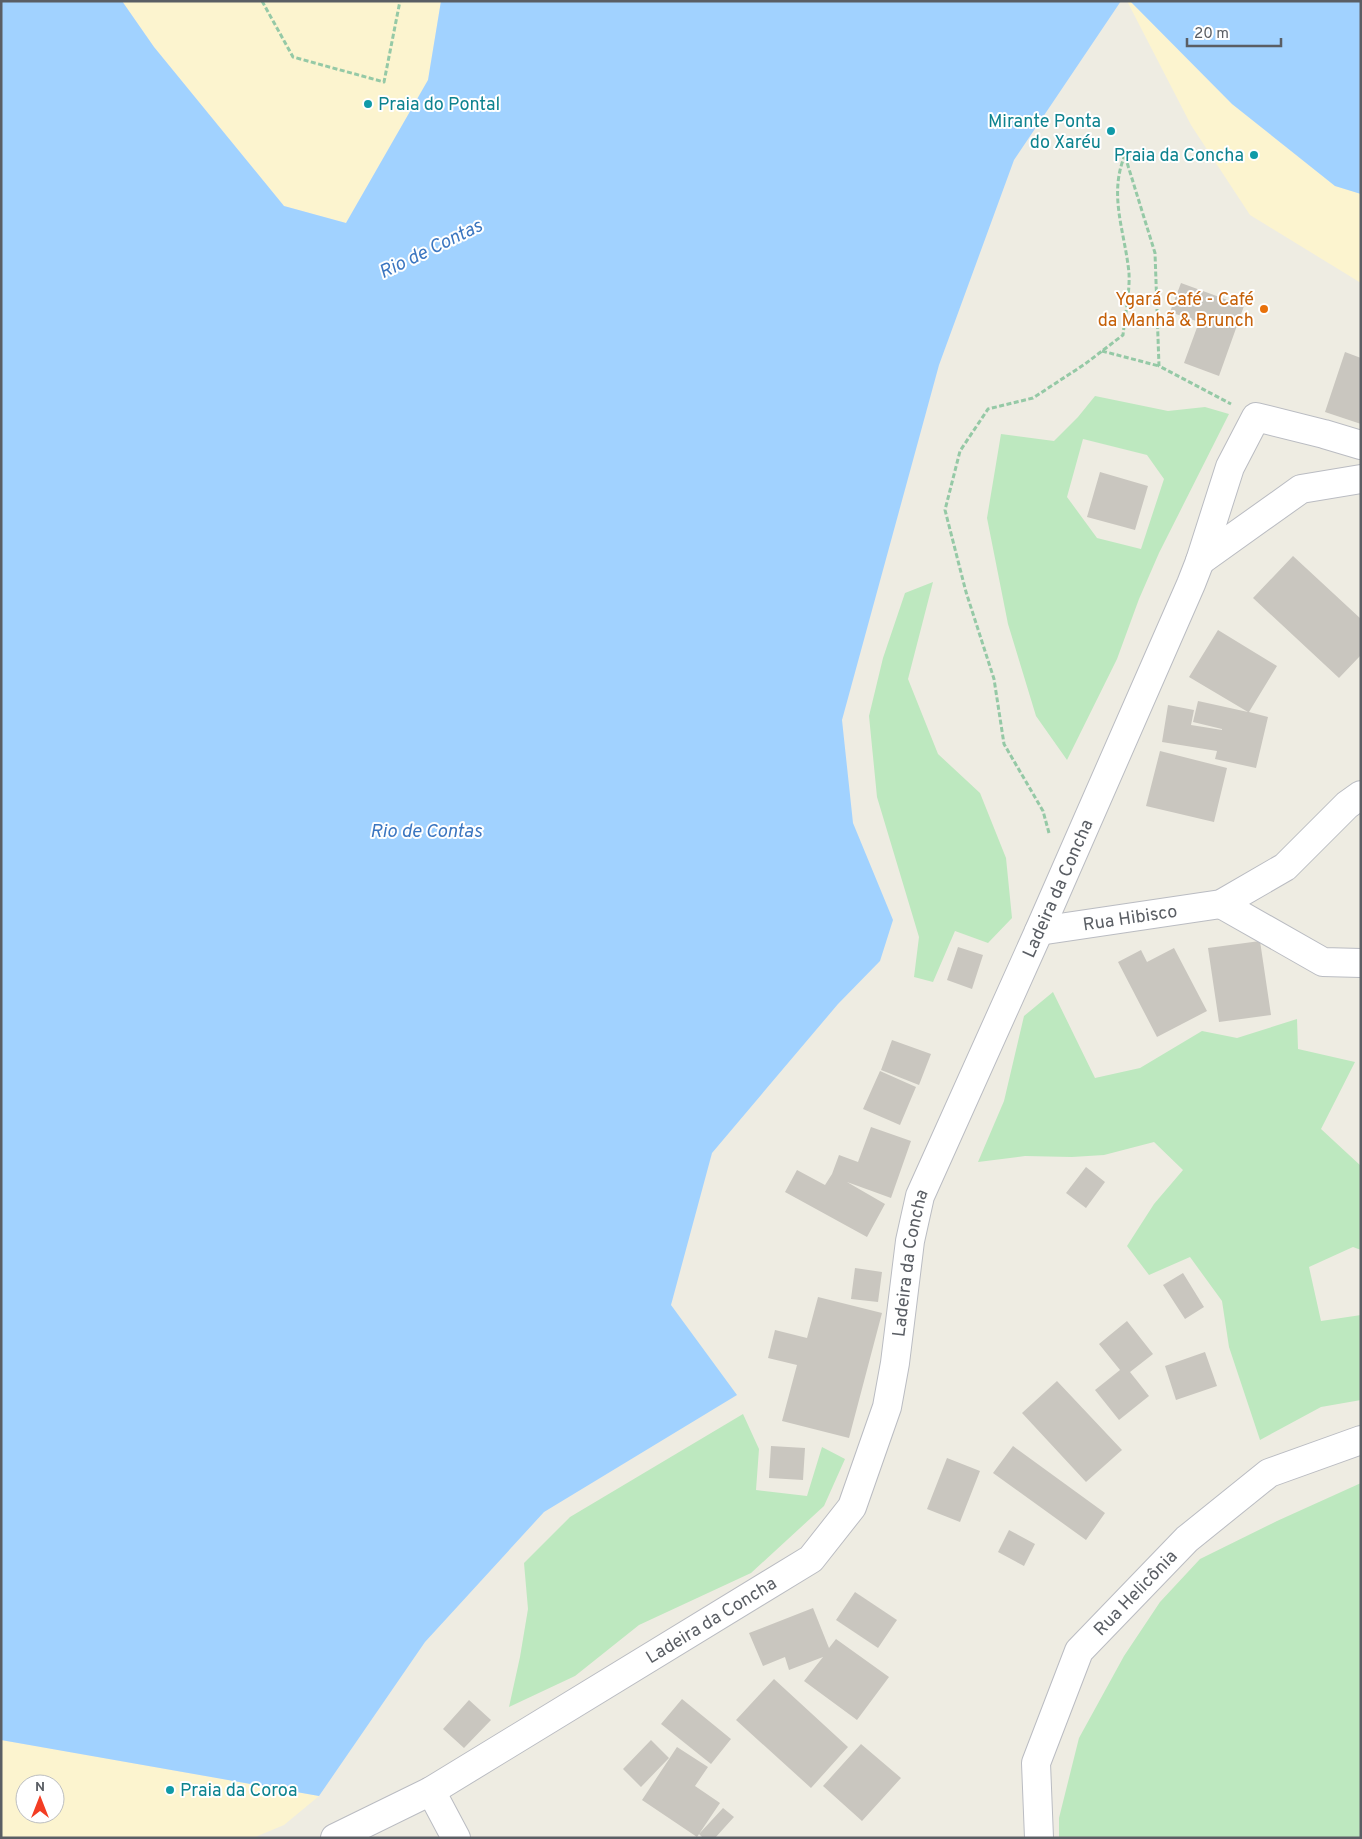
<svg xmlns="http://www.w3.org/2000/svg" width="1362" height="1839" font-family="Overpass,sans-serif">
<rect width="100%" height="100%" fill="#eeece2"/>
<path fill="#bde8bf" fill-rule="evenodd" d="M1095,396L1168,411L1205,407L1229,414L1159,553L1139,599L1117,659L1067,760L1036,716L1008,624L987,518L1001,434L1054,441L1078,417ZM1083,439L1147,455L1164,479L1141,549L1097,538L1067,497Z
M933,582L908,679L938,754L980,793L1006,858L1012,918L988,943L955,931L933,982L914,977L919,937L877,797L869,716L883,658L905,593Z
M1053,992L1095,1078L1140,1068L1202,1031L1237,1038L1297,1019L1298,1049L1355,1062L1321,1129L1361,1166V1250L1353,1247L1309,1267L1321,1321L1361,1315V1400L1321,1407L1260,1440L1229,1347L1222,1301L1190,1257L1149,1275L1127,1246L1154,1204L1183,1170L1154,1142L1104,1155L1072,1157L1025,1156L978,1162L1004,1101L1024,1016Z
M743,1414L759,1449L756,1490L807,1496L822,1447L845,1459L824,1506L751,1573L639,1625L575,1676L509,1707L520,1657L528,1609L524,1563L570,1517Z
M1361,1483V1838H1059V1818L1079,1738L1124,1656L1160,1602L1200,1559L1277,1521Z"/>
<path fill="#fcf4cf" fill-rule="evenodd" d="M122,1H441L428,80L346,223L284,206L154,47Z
M1127,1H1130L1232,104L1335,186L1361,194V283L1250,215L1191,125Z
M1,1740L319,1796L284,1825L253,1838H1ZM25,1784H55V1814H25Z"/>
<path fill="#a1d2ff" d="M1,1H122L154,47L284,206L346,223L428,80L441,1H1121L1014,160L939,365L842,720L853,823L893,920L880,961L838,1004L712,1153L671,1305L737,1395L544,1512L425,1642L319,1796L1,1740Z
M1130,1H1361V194L1335,186L1232,104Z"/>
<path fill="#c9c6bf" d="M1181,283L1244,306L1219,376L1184,363L1199,322L1170,312Z
M1345,352L1361,358V424L1325,412Z
M1100,472L1148,486L1135,530L1087,517Z
M1293,556L1361,619V655L1339,678L1253,598Z
M1218,630L1277,666L1249,712L1268,717L1256,768L1215,759L1217,751L1162,742L1168,705L1194,710L1191,725L1222,730V729L1193,722L1198,701L1248,712L1189,677Z
M1160,751L1227,768L1214,822L1146,806Z
M1260,941L1271,1015L1219,1022L1208,948Z
M958,947L983,955L972,989L947,980Z
M1174,948L1207,1011L1157,1037L1118,962L1141,950L1147,962Z
M892,1040L931,1054L919,1085L881,1070Z
M880,1071L916,1087L900,1125L863,1109Z
M871,1127L911,1141L891,1198L847,1182L885,1204L867,1237L785,1192L797,1170L825,1185L832,1174L839,1155L858,1162Z
M1086,1167L1105,1182L1086,1208L1066,1193Z
M855,1268L882,1272L878,1302L851,1299Z
M1183,1273L1204,1307L1185,1319L1163,1285Z
M818,1297L882,1313L849,1438L782,1421L797,1365L768,1358L775,1330L807,1338Z
M1127,1321L1153,1354L1130,1372L1149,1396L1119,1420L1095,1390L1120,1370L1099,1344Z
M1205,1352L1217,1386L1176,1400L1165,1366Z
M1057,1381L1122,1450L1086,1482L1022,1413Z
M771,1446L805,1448L803,1480L769,1478Z
M1013,1446L1105,1513L1086,1540L993,1473Z
M947,1458L980,1471L960,1522L927,1509Z
M1009,1530L1035,1544L1024,1566L998,1552Z
M855,1592L897,1620L878,1648L836,1620Z
M813,1608L829,1648L836,1639L889,1677L857,1720L804,1681L823,1657L789,1670L785,1657L763,1666L749,1633Z
M774,1679L848,1747L811,1788L736,1720Z
M682,1699L731,1739L711,1764L661,1724Z
M469,1700L491,1720L464,1748L443,1729Z
M651,1740L669,1758L641,1787L623,1769Z
M861,1744L901,1778L862,1821L823,1786Z
M677,1747L708,1767L695,1786L720,1803L697,1837L642,1800Z
M723,1808L734,1817L715,1838H703L699,1834Z"/>
<g fill="none" stroke-linecap="round" stroke-linejoin="round">
<defs>
<g id="minor">
<path d="M1200,561L1301,489L1361,479"/>
<path d="M1221,904L1323,962L1361,963"/>
<path id="s1" d="M1039,931L1221,904L1285,867L1347,805L1361,795"/>
<path d="M431,1791L456,1838"/>
<path id="s2" d="M335,1838L431,1791L811,1559L852,1507L887,1407L895,1363L910,1241L920,1196L1039,931L1191,584L1200,561L1230,467L1256,417L1324,434L1361,445"/>
<path id="s3" d="M1039,1838L1036,1763L1079,1651L1187,1539L1269,1473L1361,1440"/>
</g>
</defs>
<use href="#minor" stroke="#babcc2" stroke-width="30"/>
<path stroke="#95c9a6" stroke-width="3" stroke-dasharray="5 2.5" stroke-linecap="butt" d="M262,1L293,57L384,82L400,1
M1125,156L1155,253L1159,366L1231,404
M1102,351L1159,366
M1049,833L1043,811L1004,744L994,679L966,592L945,510L960,451L988,409L1033,398L1085,364L1123,335C1125,316 1130,292 1129,273C1125,232 1108,195 1125,155"/>
<use href="#minor" stroke="#fff" stroke-width="28"/>
</g>
<g fill="#0f9aa8" stroke="#fff" stroke-width="2">
<circle cx="368" cy="104" r="5"/>
<circle cx="1111" cy="131" r="5"/>
<circle cx="1254" cy="155" r="5"/>
<circle cx="170" cy="1790" r="5"/>
</g>
<circle fill="#e8710a" stroke="#fff" stroke-width="2" cx="1264" cy="309" r="5"/>
<g text-anchor="middle" stroke-width="4" stroke-linejoin="round" paint-order="stroke">
<g font-size="18" fill="#0d838f" stroke="#fff" text-anchor="start">
<text x="378" y="110">Praia do Pontal</text>
<text x="1101" y="127" text-anchor="end">Mirante Ponta<tspan x="1101" dy="21">do Xaréu</tspan></text>
<text x="1244" y="161" text-anchor="end">Praia da Concha</text>
<text x="180" y="1796">Praia da Coroa</text>
</g>
<g font-size="18" fill="#c56008" stroke="#fff" text-anchor="end">
<text x="1254" y="305">Ygará Café - Café<tspan x="1254" dy="21">da Manhã &amp; Brunch</tspan></text>
</g>
<g font-size="18" fill="#5a5e64" stroke="#fff">
<text dy="6" stroke="none"><textPath href="#s2" startOffset="1275">Ladeira da Concha</textPath></text>
<text dy="6" stroke="none"><textPath href="#s1" startOffset="92">Rua Hibisco</textPath></text>
<text dy="6" stroke="none"><textPath href="#s2" startOffset="870">Ladeira da Concha</textPath></text>
<text dy="6" stroke="none"><textPath href="#s3" startOffset="276">Rua Helicônia</textPath></text>
<text dy="6" stroke="none"><textPath href="#s2" startOffset="435">Ladeira da Concha</textPath></text>
</g>
<g font-size="19" font-style="italic" fill="#3b76c0" stroke="#fff">
<text transform="translate(430 248) rotate(-26)" y="7">Rio de Contas</text>
<text x="426" y="837">Rio de Contas</text>
</g>
</g>
<rect width="1362" height="1839" fill="none" stroke="#5a5e64" stroke-width="5"/>
<g transform="translate(40 1799)"><circle r="24" fill="#ffffff" stroke="#bdbfc1"/>
<path d="M0-4L9 19L0 12L-9 19Z" fill="#f33d23"/>
<text y="-8" font-size="14" font-weight="bold" text-anchor="middle" fill="#5a5e64">N</text>
</g>
<path d="M1187 38v8h94v-8" fill="none" stroke="#5a5e64" stroke-width="2.5"/>
<text x="1194" y="38" font-size="15" fill="#5a5e64" stroke="#ffffff" stroke-width="4" paint-order="stroke">20 m</text>
</svg>
